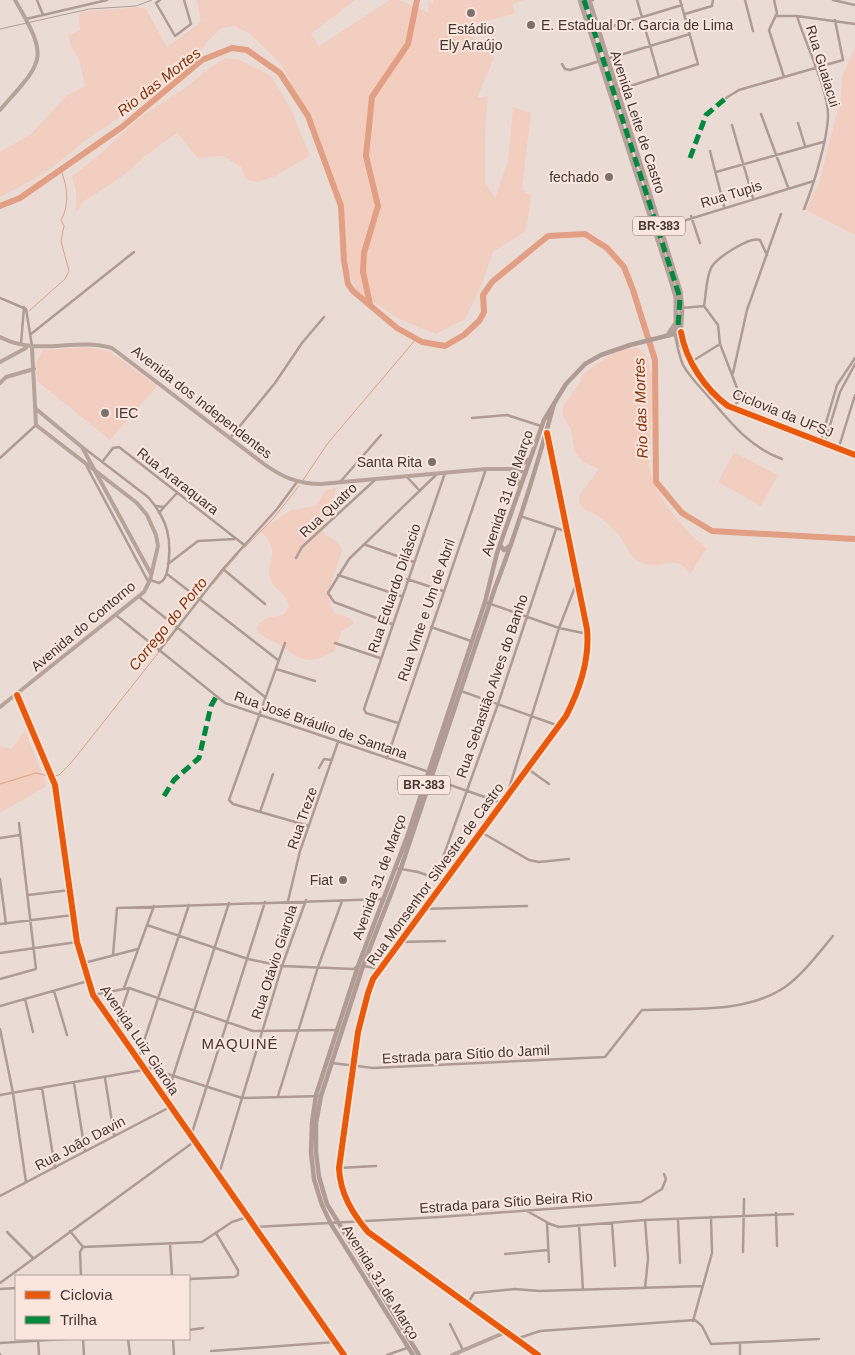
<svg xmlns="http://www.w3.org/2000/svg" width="855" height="1355" font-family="Arial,sans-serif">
<rect width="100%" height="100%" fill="#eadcd5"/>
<path fill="#f2cec0" d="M197,0H355L311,34L319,46L390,0H400L429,13L428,2L433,3V0H526L512,4L515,13C493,20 474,26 451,25L472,37L494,58L477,98L488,96L485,139V182L495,198L508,161L513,107L531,113L522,190L531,196L526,231L493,252L482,284L465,319L436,334L399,319L357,291L344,261L341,206L308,116L281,64L250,34L234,26L221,28C216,35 208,38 205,46L109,125C89,136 74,150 57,164C39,177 20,187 0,197V152L31,134L66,96L85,86L79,59L72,49L68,36L80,30L79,15L82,12L138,7L146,9L167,47L201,22Z
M855,47V235L806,210L819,183L841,97L842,77Z
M225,58L240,60L271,76L291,109L310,156L275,176L258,182L246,179L241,167L223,156L198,158L177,133L145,156L127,173L83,202L76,213V192L72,176C92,162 110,145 128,128C146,111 168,100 188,86C200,76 211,66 225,58Z
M86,347L109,351L157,386L110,440L37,381L36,362L43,350Z
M637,348C666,364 646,437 649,465C652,490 673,516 690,533C695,539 702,543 706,549L690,574C677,553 665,569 645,564C630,561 626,543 617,533C611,527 603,519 596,515C588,510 582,511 579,501L580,494L599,469L585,463L575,453L571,430L563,416V406L580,382L581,377L588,370L610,355L625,349Z
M734,452L778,475L761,506L718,482Z
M335,487L336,490L323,530C326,539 338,538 342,549C339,569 320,594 335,613L350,618L354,623L341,632L335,651C327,654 319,660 309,660C296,659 289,650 278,644C271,639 248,634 262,621C268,616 277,617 284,614L289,606C287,594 276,591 271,581C263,561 285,553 260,531L291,510L316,506L325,491Z
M25,731L47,786L0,813V746L11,749Z"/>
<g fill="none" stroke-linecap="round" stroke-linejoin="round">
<path stroke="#e29f84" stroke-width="1" d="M29,311L65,279L69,271L61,241L64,226L61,220C70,204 67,186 61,170
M303,480L328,443L416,339
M244,548L272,520L299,486
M213,584L238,554
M54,776L59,775L71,763L178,628
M0,784L36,773L49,776"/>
<path stroke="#e29f84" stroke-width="6" d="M0,206L20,198L122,127L202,60L232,48L247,50L280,73L308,116L341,206L344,261L348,284L353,291L397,328L422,342L445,346L464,335L479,321L484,312L483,295L492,282L548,236L585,234L607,248L624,267L633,290L655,360L656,482L682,513L712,531L855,539
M370,304L363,272L364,253L378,206L366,156L372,97L408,44L417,0"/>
<path stroke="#af9b94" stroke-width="2.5" d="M37,0L43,15
M160,0L156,3L175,36L191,24L184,0
M637,0L659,77
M745,0L753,31
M774,0L777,13L769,30L784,77
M833,0L855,5
M582,6L593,0
M685,14L712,6L713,0
M776,16H797L855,24
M797,16C805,43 828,89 828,115C828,138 813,187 804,209
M26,19L107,0
M590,33L682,5
M562,64L565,69L570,70L690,34
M618,90L698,64L680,0
M726,98L739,90L843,60L835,20
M761,114L788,187
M798,123L805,146
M732,125L753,198
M710,151L724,206
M716,172L823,142
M691,216L700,243
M660,228L814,181
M0,298L26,309L32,346
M682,308L704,306
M31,334L134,252
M675,335C677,345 679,356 683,365C689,376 699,386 707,395C730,422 749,447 782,459
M21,344L24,307
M691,362L720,344
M733,373L747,310L781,214
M733,409L738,401L739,393L720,344L718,325L704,306C706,295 706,279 711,268C716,258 750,236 760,240L767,255
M472,418L507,415L541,426
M230,438L275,383L302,343L324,317
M820,443L837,385L855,358
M824,445L840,392L855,364
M84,448L148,497C168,520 172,539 168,567C167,574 165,581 159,583L150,580
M838,450L855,395
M0,458L36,425
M103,461L113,448L119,447L243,544
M86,465L149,583
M407,477L420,491
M341,481L381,435
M156,506L164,507L159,513
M164,507L177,493
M520,516L568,532
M366,545L414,562
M296,558L302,547L376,479
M168,564L198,541L235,539
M223,569L265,604
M167,574L278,660
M338,575L401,596
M407,579L443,591
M139,597L265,697
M485,602L559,628L588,634
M117,616L225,703L429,772
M392,624L334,602L328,593L349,559L437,474
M431,627L471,641
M285,643L229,800L233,804L309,826
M335,643L380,658
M159,651L223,569L277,509L297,482
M276,669L315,681
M461,691L559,726
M398,723L366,713L364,709L445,473
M387,758L486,469
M319,768L324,759L332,760
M528,769L549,784
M430,778L502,803
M506,798L559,628L577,582
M260,812L273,774
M481,832L529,860L539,862L569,859
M0,838L20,835
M396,868L418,872L444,881
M436,877L498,704L556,529
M0,879L6,924
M28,895L70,890
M288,901L300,851L338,742
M423,909L527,906
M0,924L73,915
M147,925L248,959L282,966L354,969L356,967
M399,942L445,941
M0,953L77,942
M113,955L117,908L384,899
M84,963L138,949
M364,966L380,969
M0,979L36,969L19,823
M124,988L154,906
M54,991L67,1035
M93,995L129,988L253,1031L337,1030
M25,999L33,1032
M0,1006L88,981
M116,1027L129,988
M0,1029L13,1093L26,1182
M138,1059L189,905
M332,1063L373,1068L605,1057L642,1010C687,1008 746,1014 785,987C803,974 818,954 833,936
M143,1066L242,1098L321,1096
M105,1078L114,1135
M74,1083L85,1151
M42,1088L55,1168
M0,1095L143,1070
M278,1096L318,967L342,901
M166,1098L229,903
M191,1136L265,902
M339,1168L376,1166
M219,1174L282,966L306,900
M0,1196L170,1107
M527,1211L550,1224L559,1227L645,1220L793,1214
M776,1213L777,1246
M678,1220L680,1263
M547,1223L549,1262
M612,1223L615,1266
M579,1225L583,1290
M255,1227L440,1217L641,1202L662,1189L666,1179L664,1174
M70,1231L83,1247L202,1242L232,1222L247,1217
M7,1232L33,1258
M170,1243L172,1276
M743,1252L744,1199
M505,1254L548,1250
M81,1276L80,1252L83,1247
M189,1279L234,1277L238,1275V1270L216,1233
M0,1283L195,1141
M645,1288L648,1259L645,1220
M0,1289L16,1288
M468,1303L474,1293L515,1289L539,1291L702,1286
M693,1321L712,1253L711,1217
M450,1324L463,1350
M189,1330L203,1328
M506,1332L368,1232L350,1208L339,1182V1168L358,1032L368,993L373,979L566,716C580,689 590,660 587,629L547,433
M38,1339L39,1355
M83,1339L84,1355
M128,1339L130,1355
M173,1339L174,1355
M516,1339L540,1331L695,1320L702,1326L711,1344L819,1339
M0,1343L65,1339
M211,1351L335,1342
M0,1354V1355
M387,1355L407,1348
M740,1355V1344"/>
<path stroke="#b7a39a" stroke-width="4" d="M0,110C44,60 50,60 15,0
M0,337C38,357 74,337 112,348L264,464C282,477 298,484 321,484L486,469H516L526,473
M0,362L26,348
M0,383L6,377L34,369
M36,409L82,447L151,574
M510,469L516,477L520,486
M17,695L55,785L77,942L93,995L344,1355
M0,707L144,592L150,580L158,546L156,535L147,515L137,503L36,425L32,348
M452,1355L506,1332L538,1355"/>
<path stroke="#b09c94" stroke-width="4.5" d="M513,469L530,459
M500,545L504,550L511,545
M413,1355L331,1224L322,1205L314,1179L311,1152L312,1123L316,1095L358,966L407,837L485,602L497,553L544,420L566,384L585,364L601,355L630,345L678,333
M419,1355L327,1204L319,1177L316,1152V1123L321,1096L363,966L401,868L495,588C518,528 537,466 554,404"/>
<path stroke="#b4a199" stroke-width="5" d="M580,0L670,277L676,297V333L688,359L718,399L733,410L855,457
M589,0L680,291L682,308L680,337
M668,335L676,323"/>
<path stroke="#ac9d97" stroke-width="1" d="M0,29L89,9L136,6L152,0"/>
<path stroke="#00873e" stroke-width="5" stroke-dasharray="10 5" stroke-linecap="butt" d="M584,0L680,298L678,327
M690,158L706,115L726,98
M164,796L174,780L199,758L211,706L216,697"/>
<defs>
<path id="cycleway" d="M681,332C686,361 705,389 728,406L855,455
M17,695L55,785L77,942L93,995L344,1355
M538,1355L368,1232C352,1213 340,1193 339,1168L358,1032L368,993L373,979L566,716C580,689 590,660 587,629L547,433"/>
</defs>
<use href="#cycleway" stroke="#fbe6de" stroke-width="9"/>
<use href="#cycleway" stroke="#e8590c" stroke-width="6"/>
</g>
<g fill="#7d716c" stroke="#fbe6de" stroke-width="2">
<circle cx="471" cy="13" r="5"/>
<circle cx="531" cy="25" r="5"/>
<circle cx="609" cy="177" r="5"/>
<circle cx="105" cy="413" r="5"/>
<circle cx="432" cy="462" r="5"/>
<circle cx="343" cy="880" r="5"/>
</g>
<g text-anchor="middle" stroke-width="4" stroke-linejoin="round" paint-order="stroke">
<g fill="#fbe6de" stroke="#7a6c66" stroke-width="1">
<rect x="633" y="216.5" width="52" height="19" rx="4"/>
<rect x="398" y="775.5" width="52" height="19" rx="4"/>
</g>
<g font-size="12" font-weight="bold" fill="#423733">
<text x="659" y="230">BR-383</text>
<text x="424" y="789">BR-383</text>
</g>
<g font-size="14" fill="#423733" stroke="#fbe6de" text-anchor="end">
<text x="541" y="30" text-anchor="start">E. Estadual Dr. Garcia de Lima</text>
<text x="471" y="34" text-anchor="middle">Estádio<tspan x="471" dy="16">Ely Araújo</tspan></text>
<text x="599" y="182">fechado</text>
<text x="115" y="418" text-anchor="start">IEC</text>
<text x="422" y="467">Santa Rita</text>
<text x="333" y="885">Fiat</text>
</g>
<g font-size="14" fill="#423733" stroke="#fbe6de">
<text transform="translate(823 66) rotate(73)" y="5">Rua Guaiacui</text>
<text transform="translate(638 122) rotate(72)" y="5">Avenida Leite de Castro</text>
<text transform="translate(731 194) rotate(-17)" y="5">Rua Tupis</text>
<text transform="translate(202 402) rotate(38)" y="5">Avenida dos Independentes</text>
<text transform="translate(783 413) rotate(22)" y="5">Ciclovia da UFSJ</text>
<text transform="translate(178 481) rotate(38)" y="5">Rua Araraquara</text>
<text transform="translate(507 493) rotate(-71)" y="5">Avenida 31 de Março</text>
<text transform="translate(328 510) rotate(-43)" y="5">Rua Quatro</text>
<text transform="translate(394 588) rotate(-71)" y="5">Rua Eduardo Diláscio</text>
<text transform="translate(426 610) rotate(-71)" y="5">Rua Vinte e Um de Abril</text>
<text transform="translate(83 626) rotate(-40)" y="5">Avenida do Contorno</text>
<text transform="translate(492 686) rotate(-71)" y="5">Rua Sebastião Alves do Banho</text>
<text transform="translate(321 725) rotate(19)" y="5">Rua José Bráulio de Santana</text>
<text transform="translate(302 818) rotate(-71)" y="5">Rua Treze</text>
<text transform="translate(435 874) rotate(-54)" y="5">Rua Monsenhor Silvestre de Castro</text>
<text transform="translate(379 877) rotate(-70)" y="5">Avenida 31 de Março</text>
<text transform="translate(274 962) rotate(-72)" y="5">Rua Otávio Giarola</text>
<text transform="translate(140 1040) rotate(56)" y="5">Avenida Luiz Giarola</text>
<text transform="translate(466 1054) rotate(-3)" y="5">Estrada para Sítio do Jamil</text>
<text transform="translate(80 1143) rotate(-28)" y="5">Rua João Davin</text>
<text transform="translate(506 1202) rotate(-4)" y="5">Estrada para Sítio Beira Rio</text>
<text transform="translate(381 1282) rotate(58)" y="5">Avenida 31 de Março</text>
</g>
<g font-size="15" font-style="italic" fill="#813006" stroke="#fbe6de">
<text transform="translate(159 82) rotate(-38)" y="5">Rio das Mortes</text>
<text transform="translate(641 408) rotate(-92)" y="5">Rio das Mortes</text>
<text transform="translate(168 624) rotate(-51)" y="5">Corrego do Porto</text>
</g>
<g font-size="15" letter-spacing="1" fill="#423733" stroke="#fbe6de">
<text x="240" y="1049">MAQUINÉ</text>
</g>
</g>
<rect x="15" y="1275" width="175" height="65" fill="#fbe6de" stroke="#b1a09a"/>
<rect x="25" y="1291" width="25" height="8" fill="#e8590c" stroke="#b1a09a"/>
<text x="60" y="1300" font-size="15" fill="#423733">Ciclovia</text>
<rect x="25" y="1316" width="25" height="8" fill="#00873e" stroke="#b1a09a"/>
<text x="60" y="1325" font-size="15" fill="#423733">Trilha</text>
</svg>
